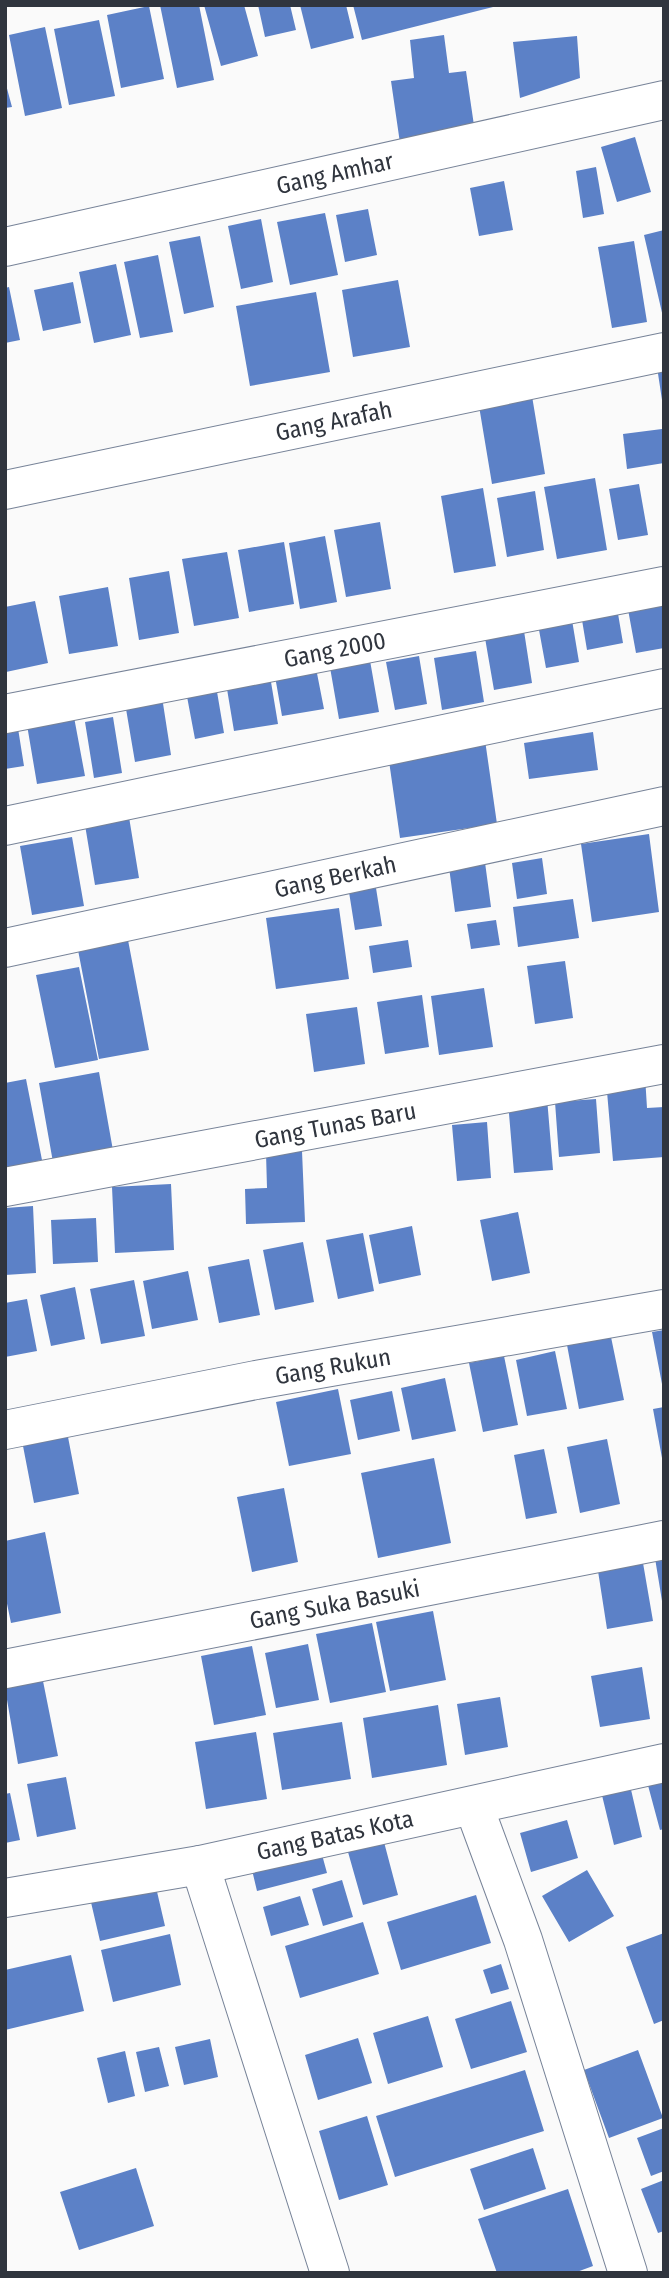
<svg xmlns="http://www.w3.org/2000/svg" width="669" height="2278" font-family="'Fira Sans Condensed',sans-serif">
<rect width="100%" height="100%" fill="#fafafa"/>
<path fill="#5c81c7" d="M160,5H199L214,80L177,88Z
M204,5H244L258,56L221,66Z
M258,5H290L296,30L265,37Z
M300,5H346L354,38L311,49Z
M353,5H497V6L362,40Z
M149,6L164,79L121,88L107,15Z
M99,20L115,96L69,105L54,29Z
M45,27L62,108L25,116L9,35Z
M444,35L449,73L466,71L476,139L401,150L391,81L414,78L410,40Z
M577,36L580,78L520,98L513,42Z
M5,81L12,107L5,108Z
M635,137L651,192L617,202L601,147Z
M596,167L604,214L583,218L576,171Z
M504,181L513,230L479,236L470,188Z
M368,209L377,255L345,262L336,215Z
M325,213L338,275L290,285L277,222Z
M261,219L273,282L241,289L228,226Z
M664,230V317H663L644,235Z
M200,236L214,307L184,314L169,242Z
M634,241L647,322L612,328L598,247Z
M158,255L173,332L140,338L124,262Z
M116,264L131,335L94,343L79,272Z
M398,280L410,347L353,357L342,290Z
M73,282L81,323L43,331L34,290Z
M9,287L20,340L5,343V288Z
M316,292L330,372L250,386L236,306Z
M664,366V400H662L657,367Z
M532,396L545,474L492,484L479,406Z
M662,429L664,463L627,469L623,434Z
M595,478L607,550L557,559L544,487Z
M639,484L648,535L618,540L609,489Z
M483,488L496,566L454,573L441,496Z
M535,491L544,550L507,557L497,498Z
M380,522L391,589L346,597L334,530Z
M325,536L337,602L300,609L289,543Z
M284,542L294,604L249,612L238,550Z
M227,552L239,618L194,626L182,559Z
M169,571L179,633L139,640L129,578Z
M108,587L118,646L69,654L59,596Z
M664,597V648L636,653L627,604Z
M35,601L48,663L6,672L5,607Z
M616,602L623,643L587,650L580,608Z
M571,614L579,662L546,668L537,619Z
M524,631L532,683L494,690L485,638Z
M368,649L379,712L339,719L328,656Z
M476,651L484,702L442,710L434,658Z
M419,656L427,704L395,710L386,662Z
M314,658L324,709L282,716L273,665Z
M269,670L278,724L234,731L225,677Z
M215,680L224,733L195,739L185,686Z
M162,697L171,755L135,762L125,703Z
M74,717L85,776L37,784L27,725Z
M113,717L122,773L94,778L85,722Z
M17,722L24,766L5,769V724Z
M593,732L598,770L529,779L524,743Z
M485,740L497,824L400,838L388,754Z
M129,817L139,878L95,885L85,825Z
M649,834L659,912L592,922L581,844Z
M72,837L84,906L32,915L20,846Z
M484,855L491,907L455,912L448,860Z
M542,858L547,894L517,899L512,863Z
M376,888L382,926L355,930L349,892Z
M573,899L579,938L518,947L513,907Z
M339,908L349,979L276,989L266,918Z
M496,920L500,945L471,949L467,924Z
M128,940L149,1050L99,1059L78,950Z
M408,940L412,967L373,973L369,946Z
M565,961L573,1018L535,1024L527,966Z
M79,967L98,1060L55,1068L36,975Z
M484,988L493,1047L439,1055L431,996Z
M422,995L429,1047L385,1054L377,1002Z
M357,1007L365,1064L314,1072L306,1014Z
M99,1072L114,1156L54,1168L39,1083Z
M645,1076L647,1108L664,1107V1157L613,1161L606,1080Z
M26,1079L42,1160L5,1168V1083Z
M547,1098L553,1170L514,1173L508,1102Z
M596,1099L600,1153L559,1157L555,1102Z
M487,1122L491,1178L457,1181L452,1125Z
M302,1151L305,1222L246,1224L245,1189L267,1188L266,1153Z
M171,1184L174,1250L115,1253L112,1187Z
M33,1206L36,1273L5,1275V1208Z
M518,1212L530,1273L492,1281L480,1220Z
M96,1218L98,1262L53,1264L51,1220Z
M412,1226L421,1275L379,1284L369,1235Z
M363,1233L374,1291L338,1299L326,1240Z
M303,1242L314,1302L275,1310L263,1250Z
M249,1259L260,1315L219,1323L208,1267Z
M188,1271L198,1320L152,1329L143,1281Z
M134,1280L145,1336L101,1344L90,1289Z
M75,1287L85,1339L51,1346L40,1295Z
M27,1299L37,1351L5,1357V1303Z
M664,1330V1384H662L652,1332Z
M611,1337L624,1400L579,1409L567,1345Z
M555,1351L567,1409L527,1416L516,1360Z
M504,1356L518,1425L483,1432L469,1363Z
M445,1378L456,1431L412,1440L401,1388Z
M338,1389L351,1454L289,1466L276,1402Z
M392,1391L400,1431L358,1440L350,1400Z
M664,1407V1458H662L653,1409Z
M68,1437L79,1494L34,1503L23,1446Z
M607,1439L620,1504L580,1513L567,1447Z
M544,1449L557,1513L526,1519L514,1455Z
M434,1458L451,1543L378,1558L361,1473Z
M284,1488L298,1562L252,1572L237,1497Z
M45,1532L61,1613L11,1623L5,1594V1541Z
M664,1550V1601H662L654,1552Z
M643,1563L653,1621L607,1629L598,1571Z
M433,1611L446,1680L390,1691L376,1622Z
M372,1623L386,1692L330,1703L316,1634Z
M308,1644L319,1700L276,1708L265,1653Z
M252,1646L266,1715L214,1725L201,1656Z
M642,1667L650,1719L600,1727L591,1676Z
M43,1681L58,1756L18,1764L5,1688Z
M500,1697L508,1747L465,1755L457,1704Z
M438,1705L447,1765L372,1778L363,1718Z
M342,1722L351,1779L282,1790L273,1733Z
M256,1732L267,1799L206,1809L195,1742Z
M664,1773V1829L660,1830L646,1778Z
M66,1777L76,1829L37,1837L27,1784Z
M629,1781L642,1837L614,1845L600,1787Z
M10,1793L20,1840L5,1843V1794Z
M567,1820L578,1858L531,1872L520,1833Z
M384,1842L398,1895L363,1905L348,1852Z
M321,1851L327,1873L257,1891L252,1870Z
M587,1870L614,1916L569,1942L542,1896Z
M342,1880L353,1917L323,1926L312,1889Z
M155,1883L165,1926L100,1941L90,1898Z
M476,1895L491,1943L401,1970L387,1922Z
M300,1896L309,1925L271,1936L263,1907Z
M363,1922L379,1974L300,1998L285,1946Z
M664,1933V2020L654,2024L626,1947Z
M170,1934L181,1985L113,2002L101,1950Z
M71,1955L84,2011L5,2030V1970Z
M501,1964L509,1989L491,1994L483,1970Z
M511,2001L527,2052L471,2069L455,2019Z
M428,2016L443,2067L388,2084L373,2033Z
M358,2038L372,2083L318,2100L305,2055Z
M210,2039L218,2077L184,2085L175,2047Z
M159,2047L169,2086L145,2092L136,2052Z
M638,2050L663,2118L609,2138L584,2070Z
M125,2051L135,2096L108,2103L97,2058Z
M525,2070L544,2131L395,2177L376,2116Z
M367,2116L388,2185L339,2200L319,2131Z
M664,2128V2171L651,2176L637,2138Z
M533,2148L546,2189L484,2210L470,2169Z
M136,2168L154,2226L79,2250L60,2192Z
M664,2180V2231L658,2233L641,2189Z
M568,2189L593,2266L574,2273H497L478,2219Z"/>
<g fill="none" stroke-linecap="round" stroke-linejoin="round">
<defs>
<g id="minor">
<path id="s1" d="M5,247L664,100"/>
<path id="s2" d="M5,490L664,352"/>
<path id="s3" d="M5,714L664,586"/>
<path d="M5,826L664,688"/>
<path id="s4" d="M5,948L664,806"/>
<path id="s5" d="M5,1187L664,1064"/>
<path id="s6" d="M5,1430L256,1380L664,1309"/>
<path id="s7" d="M5,1669L664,1540"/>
<path d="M474,1807L523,1940L628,2273"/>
<path d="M200,1865L330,2273"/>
<path id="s8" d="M5,1898L200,1865L664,1763"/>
</g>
</defs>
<use href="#minor" stroke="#778398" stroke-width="40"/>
<use href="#minor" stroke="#fff" stroke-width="38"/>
</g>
<g text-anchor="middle" stroke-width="6" stroke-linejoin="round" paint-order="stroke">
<g font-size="24" fill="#30353e" stroke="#fafafa">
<text dy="8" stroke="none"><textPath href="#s1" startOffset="338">Gang Amhar</textPath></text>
<text dy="8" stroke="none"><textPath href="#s2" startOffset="336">Gang Arafah</textPath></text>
<text dy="8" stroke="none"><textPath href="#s3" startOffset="336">Gang 2000</textPath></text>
<text dy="8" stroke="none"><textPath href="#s4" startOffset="338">Gang Berkah</textPath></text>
<text dy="8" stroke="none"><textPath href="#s5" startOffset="336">Gang Tunas Baru</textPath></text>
<text dy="8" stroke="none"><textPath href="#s6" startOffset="334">Gang Rukun</textPath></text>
<text dy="8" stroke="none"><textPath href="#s7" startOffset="336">Gang Suka Basuki</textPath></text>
<text dy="8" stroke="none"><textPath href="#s8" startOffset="336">Gang Batas Kota</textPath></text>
</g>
</g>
<rect width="669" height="2278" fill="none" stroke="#30353e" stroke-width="14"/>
</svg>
